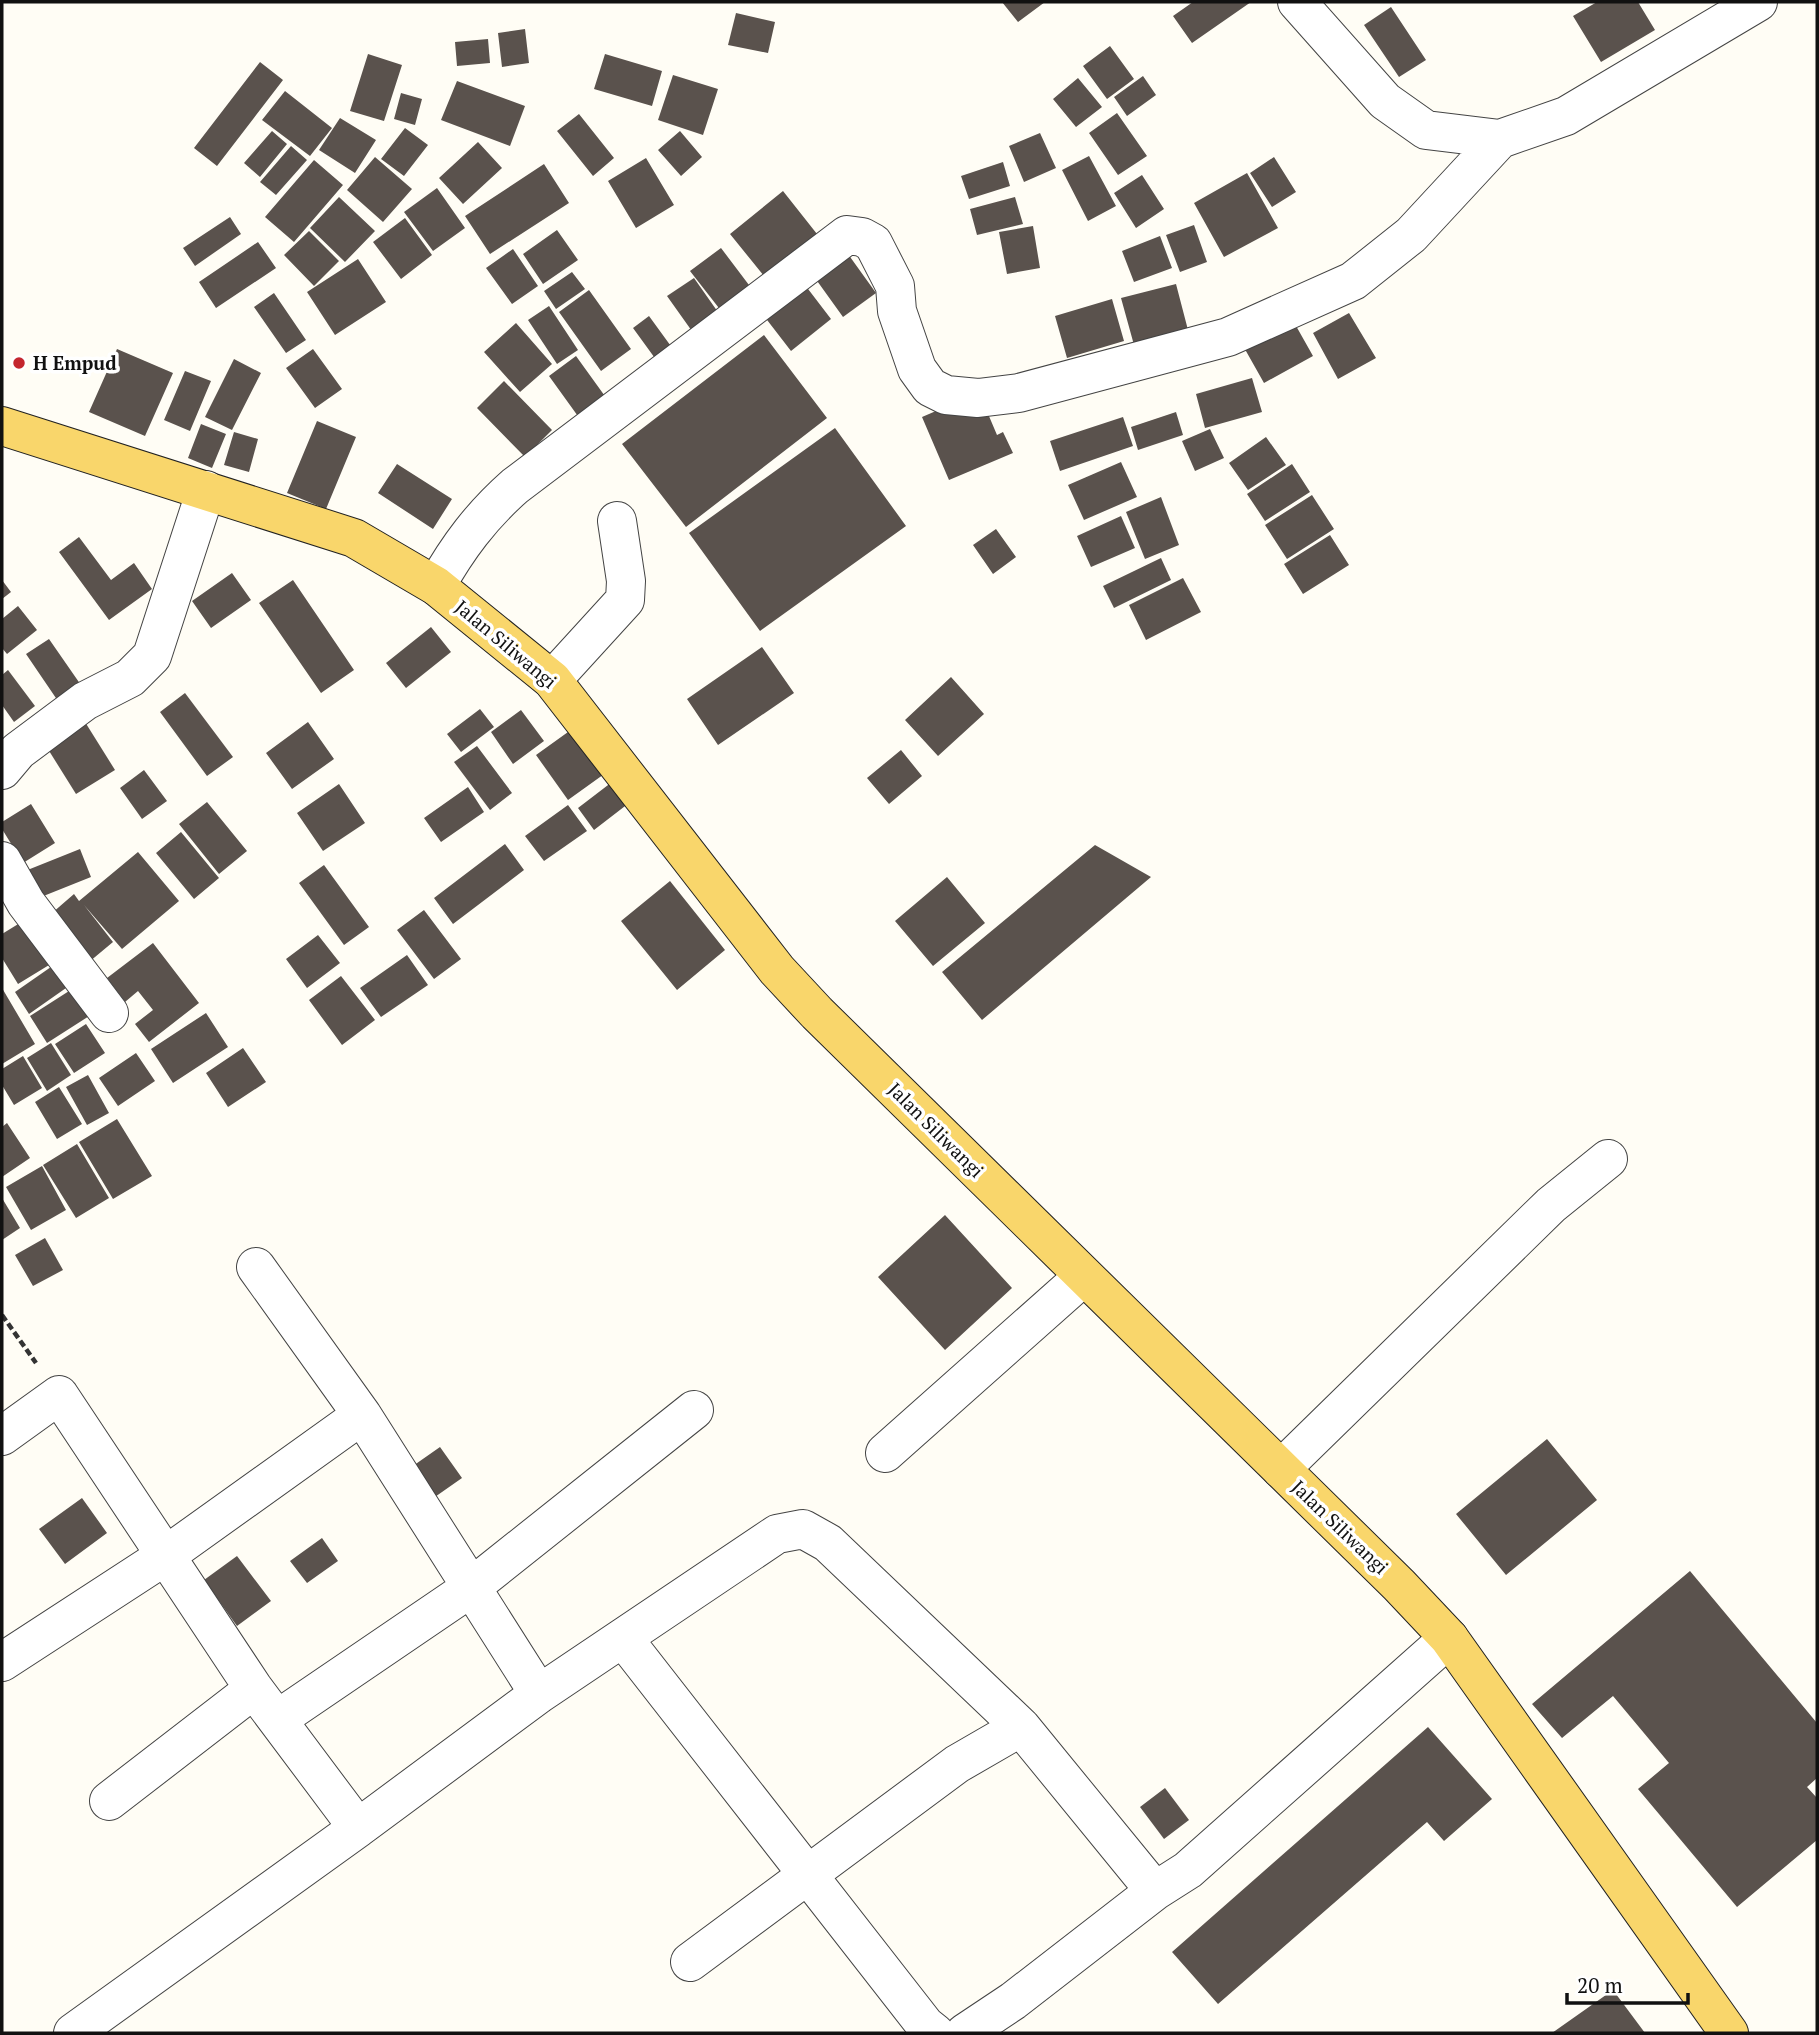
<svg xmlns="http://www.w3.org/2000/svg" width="1819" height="2035" font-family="'PT Serif',serif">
<rect width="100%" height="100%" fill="#fffdf5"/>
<path fill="#5a524d" d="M1002,2H1045L1018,22Z
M1193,2H1251L1192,43L1173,16Z
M1597,2H1638L1655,30L1601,62L1573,16Z
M1391,7L1426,60L1399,77L1364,25Z
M736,13L775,22L768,53L728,45Z
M525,29L529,63L502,67L498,33Z
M488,39L490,63L457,66L455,42Z
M1110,46L1134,79L1107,99L1083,66Z
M368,54L402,65L384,121L350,111Z
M605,54L662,71L652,106L594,89Z
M260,62L283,80L217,166L194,148Z
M673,75L718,89L703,135L658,120Z
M1143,76L1156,95L1127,116L1114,97Z
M1078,78L1102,107L1076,127L1053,99Z
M457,81L525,106L510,146L441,120Z
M285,91L332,128L310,156L262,120Z
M401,93L422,99L415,125L394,119Z
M1117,113L1147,156L1118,175L1089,133Z
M579,114L614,158L593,176L557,131Z
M340,118L376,140L355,173L319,150Z
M405,128L428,145L404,176L381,159Z
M272,131L287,144L260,177L244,163Z
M680,131L702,157L681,176L658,150Z
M1040,133L1056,168L1024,182L1009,146Z
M478,142L502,168L463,204L439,178Z
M291,146L307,160L276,195L260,182Z
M1089,156L1116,206L1088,221L1062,170Z
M375,157L412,189L383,222L347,190Z
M1274,157L1296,192L1272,207L1250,173Z
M646,158L674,205L636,228L608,181Z
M314,160L343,185L294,242L265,217Z
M1003,162L1010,186L969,199L961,176Z
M544,164L569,203L490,254L465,216Z
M1247,173L1278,228L1224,257L1194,203Z
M1142,175L1164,209L1136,228L1114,193Z
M437,188L465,228L433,251L404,212Z
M783,191L817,234L764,276L730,234Z
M339,197L375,231L345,262L310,228Z
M1015,197L1023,224L977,235L970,209Z
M230,217L241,234L195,266L183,248Z
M405,218L432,255L401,279L373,242Z
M1194,225L1207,262L1180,272L1166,235Z
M1033,226L1040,268L1007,274L999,232Z
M557,230L578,260L543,284L523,254Z
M309,231L339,261L314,286L284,255Z
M1160,236L1172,268L1134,282L1122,251Z
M258,242L276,268L216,308L199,282Z
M721,248L752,289L722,312L690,271Z
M513,249L538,286L512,304L486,268Z
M848,254L876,293L843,317L815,278Z
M358,259L386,302L335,335L307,292Z
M572,272L585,289L556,309L544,291Z
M694,278L720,315L694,334L667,296Z
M1176,284L1188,330L1134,345L1121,298Z
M805,285L831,319L791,351L764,316Z
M589,290L631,349L601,371L559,312Z
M274,293L306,340L286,353L254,307Z
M1112,299L1124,341L1067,358L1055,316Z
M549,306L578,350L557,364L528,320Z
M1349,313L1376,358L1338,379L1313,333Z
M649,316L673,349L657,361L633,328Z
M1291,317L1313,356L1264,383L1242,344Z
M516,323L552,364L520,392L484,352Z
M764,335L827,418L686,527L622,444Z
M117,349L173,373L145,436L89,412Z
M313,349L342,389L315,408L286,368Z
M576,356L607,399L580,419L549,376Z
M234,359L261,373L232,430L205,417Z
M185,371L211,381L190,431L164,420Z
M1252,378L1262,412L1205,428L1196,394Z
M504,381L552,430L525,457L477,408Z
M983,402L997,435L1003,432L1013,453L949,480L922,417L950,405Z
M1176,412L1183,435L1138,450L1131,427Z
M1123,417L1133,446L1060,471L1050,441Z
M317,421L356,437L326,509L287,493Z
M201,424L226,434L212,468L188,458Z
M835,428L906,526L760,631L689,533Z
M1210,429L1224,458L1195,471L1182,441Z
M234,432L258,439L249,472L224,465Z
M1266,437L1286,465L1248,490L1229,463Z
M1121,462L1137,497L1084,520L1068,485Z
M397,464L452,499L433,529L378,493Z
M1292,464L1310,492L1265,521L1247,494Z
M1312,495L1334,529L1287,559L1265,525Z
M1161,497L1179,545L1145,559L1126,512Z
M1121,516L1135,548L1091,567L1077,536Z
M996,529L1016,557L993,574L973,545Z
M1330,535L1349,565L1303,594L1284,564Z
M79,537L111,580L134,563L152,589L109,620L59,552Z
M1161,558L1171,580L1114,608L1103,586Z
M232,573L251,600L211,628L192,601Z
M1183,578L1201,612L1146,640L1129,605Z
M2,580L11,592L2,599Z
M293,580L354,670L321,693L259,603Z
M18,606L37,630L7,654L2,648V619Z
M431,627L451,652L406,688L386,663Z
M49,639L83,688L60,704L26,654Z
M762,647L794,693L718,745L687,699Z
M8,670L35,706L14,722L2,705V675Z
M951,677L984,714L938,756L905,720Z
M185,693L233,757L207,776L160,712Z
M480,709L494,727L461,752L447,734Z
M521,710L544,741L513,764L491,732Z
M80,714L115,770L76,794L41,738Z
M308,722L334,759L292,789L266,753Z
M575,727L607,772L568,800L536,755Z
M477,746L512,793L490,810L454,762Z
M901,750L922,776L889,804L867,778Z
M144,770L167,801L142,819L120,788Z
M612,782L629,803L594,830L578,808Z
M339,784L365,823L323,851L297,813Z
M468,787L484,812L441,842L424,818Z
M207,802L247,851L219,874L179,824Z
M31,804L55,843L23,863L2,829V822Z
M568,805L587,831L544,861L525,836Z
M181,832L219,878L194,899L156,853Z
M505,844L524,870L453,924L434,898Z
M1095,845L1151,877L982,1020L942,972Z
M80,849L91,877L36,899L25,871Z
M138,852L179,901L122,949L84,905L113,942L83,967L44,920L74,894L79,901Z
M324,865L369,927L344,945L299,883Z
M947,877L985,923L933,966L895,921Z
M670,881L725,950L677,990L621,921Z
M424,910L461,959L434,979L397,930Z
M28,918L54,962L18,984L2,958V934Z
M318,935L340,963L307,988L286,959Z
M153,943L199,1003L149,1042L135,1024L153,1010L138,991L125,1002L107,978Z
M407,955L428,985L381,1017L360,988Z
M61,960L76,981L29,1014L15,992Z
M341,976L375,1020L342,1045L309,1000Z
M80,984L97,1011L47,1043L30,1016Z
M2,988L35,1044L2,1064Z
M206,1013L228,1047L173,1083L151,1049Z
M86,1024L105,1053L74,1073L55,1044Z
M51,1043L71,1075L47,1091L27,1058Z
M243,1048L266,1082L228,1107L206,1073Z
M136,1053L155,1081L118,1106L99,1078Z
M23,1056L42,1088L14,1105L2,1085V1069Z
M88,1075L109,1113L87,1125L66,1087Z
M59,1087L82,1124L57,1139L35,1102Z
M117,1119L152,1176L113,1199L79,1142Z
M7,1123L30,1158L2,1177V1127Z
M77,1144L109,1198L76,1218L43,1165Z
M42,1166L66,1210L31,1230L6,1187Z
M2,1198L20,1228L2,1240Z
M945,1215L1012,1288L945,1350L878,1277Z
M45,1238L63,1270L33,1286L15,1255Z
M1547,1439L1597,1500L1506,1575L1456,1514Z
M440,1447L462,1478L432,1499L410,1468Z
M82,1498L107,1533L65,1564L39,1529Z
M322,1538L338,1561L307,1583L290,1561Z
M237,1556L271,1601L237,1626L204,1580Z
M1690,1571L1817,1723V1778L1807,1787L1817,1798V1840L1737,1907L1638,1789L1669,1763L1613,1696L1562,1738L1532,1704Z
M1428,1727L1492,1799L1444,1841L1427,1822L1218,2004L1172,1952Z
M1165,1788L1189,1820L1164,1839L1140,1807Z
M1613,1990L1645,2033H1552Z"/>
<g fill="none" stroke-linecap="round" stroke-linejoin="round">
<defs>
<path id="minor" d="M1297,2L1385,101L1426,130L1500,139L1566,116L1758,2
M436,586C458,547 481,516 515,486L847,235L862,237L873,243L895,286L897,311L917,369L930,387L946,395L978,398L1019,393L1228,337L1353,281L1411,235L1500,139
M552,680L625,600L626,581L617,521
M2,770L18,751L85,701L130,678L152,656L206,490
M2,861L26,903L109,1013
M256,1267L362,1415L539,1694
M2,1436L59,1395L254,1689L358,1828L539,1694L777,1534L803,1529L828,1543L1021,1727L1155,1891L1188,1870L1449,1638
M885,1453L1083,1277
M1281,1469L1551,1205L1608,1159
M623,1638L925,2025L935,2033
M2,1662L165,1556L362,1415
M278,1719L469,1589L694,1410
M109,1801L254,1689
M690,1962L957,1764L1021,1727
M73,2033L358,1828
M965,2033L1013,2001L1155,1891"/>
<path id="major" d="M2,426L354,538L436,586L552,680L777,970L817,1013L1399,1585L1449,1638L1729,2033"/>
</defs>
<use href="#minor" stroke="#444" stroke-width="40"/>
<use href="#major" stroke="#222" stroke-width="40"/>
<path stroke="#333" stroke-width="4.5" stroke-dasharray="7 3.5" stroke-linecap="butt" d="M2,1315L36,1363"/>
<use href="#minor" stroke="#fff" stroke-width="38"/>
<use href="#major" stroke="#f9d66b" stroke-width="38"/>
</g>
<circle fill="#c4262e" stroke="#fff" stroke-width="2.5" cx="19" cy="363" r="7"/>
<g text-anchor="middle" stroke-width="7" stroke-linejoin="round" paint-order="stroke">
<g font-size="19" font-weight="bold" fill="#111" stroke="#fff" text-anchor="start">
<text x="33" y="370">H Empud</text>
</g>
<g font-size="19" fill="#111" stroke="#fff">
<text transform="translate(506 644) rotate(40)" y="7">Jalan Siliwangi</text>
<text transform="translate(936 1130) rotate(45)" y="7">Jalan Siliwangi</text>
<text transform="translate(1340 1527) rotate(44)" y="7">Jalan Siliwangi</text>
</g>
</g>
<rect width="1819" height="2035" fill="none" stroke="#111111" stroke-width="7"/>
<path d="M1567 1993v10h121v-10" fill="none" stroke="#111111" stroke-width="3.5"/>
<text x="1577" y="1993" font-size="21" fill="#111111" stroke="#ffffff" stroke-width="5" paint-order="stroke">20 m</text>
</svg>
